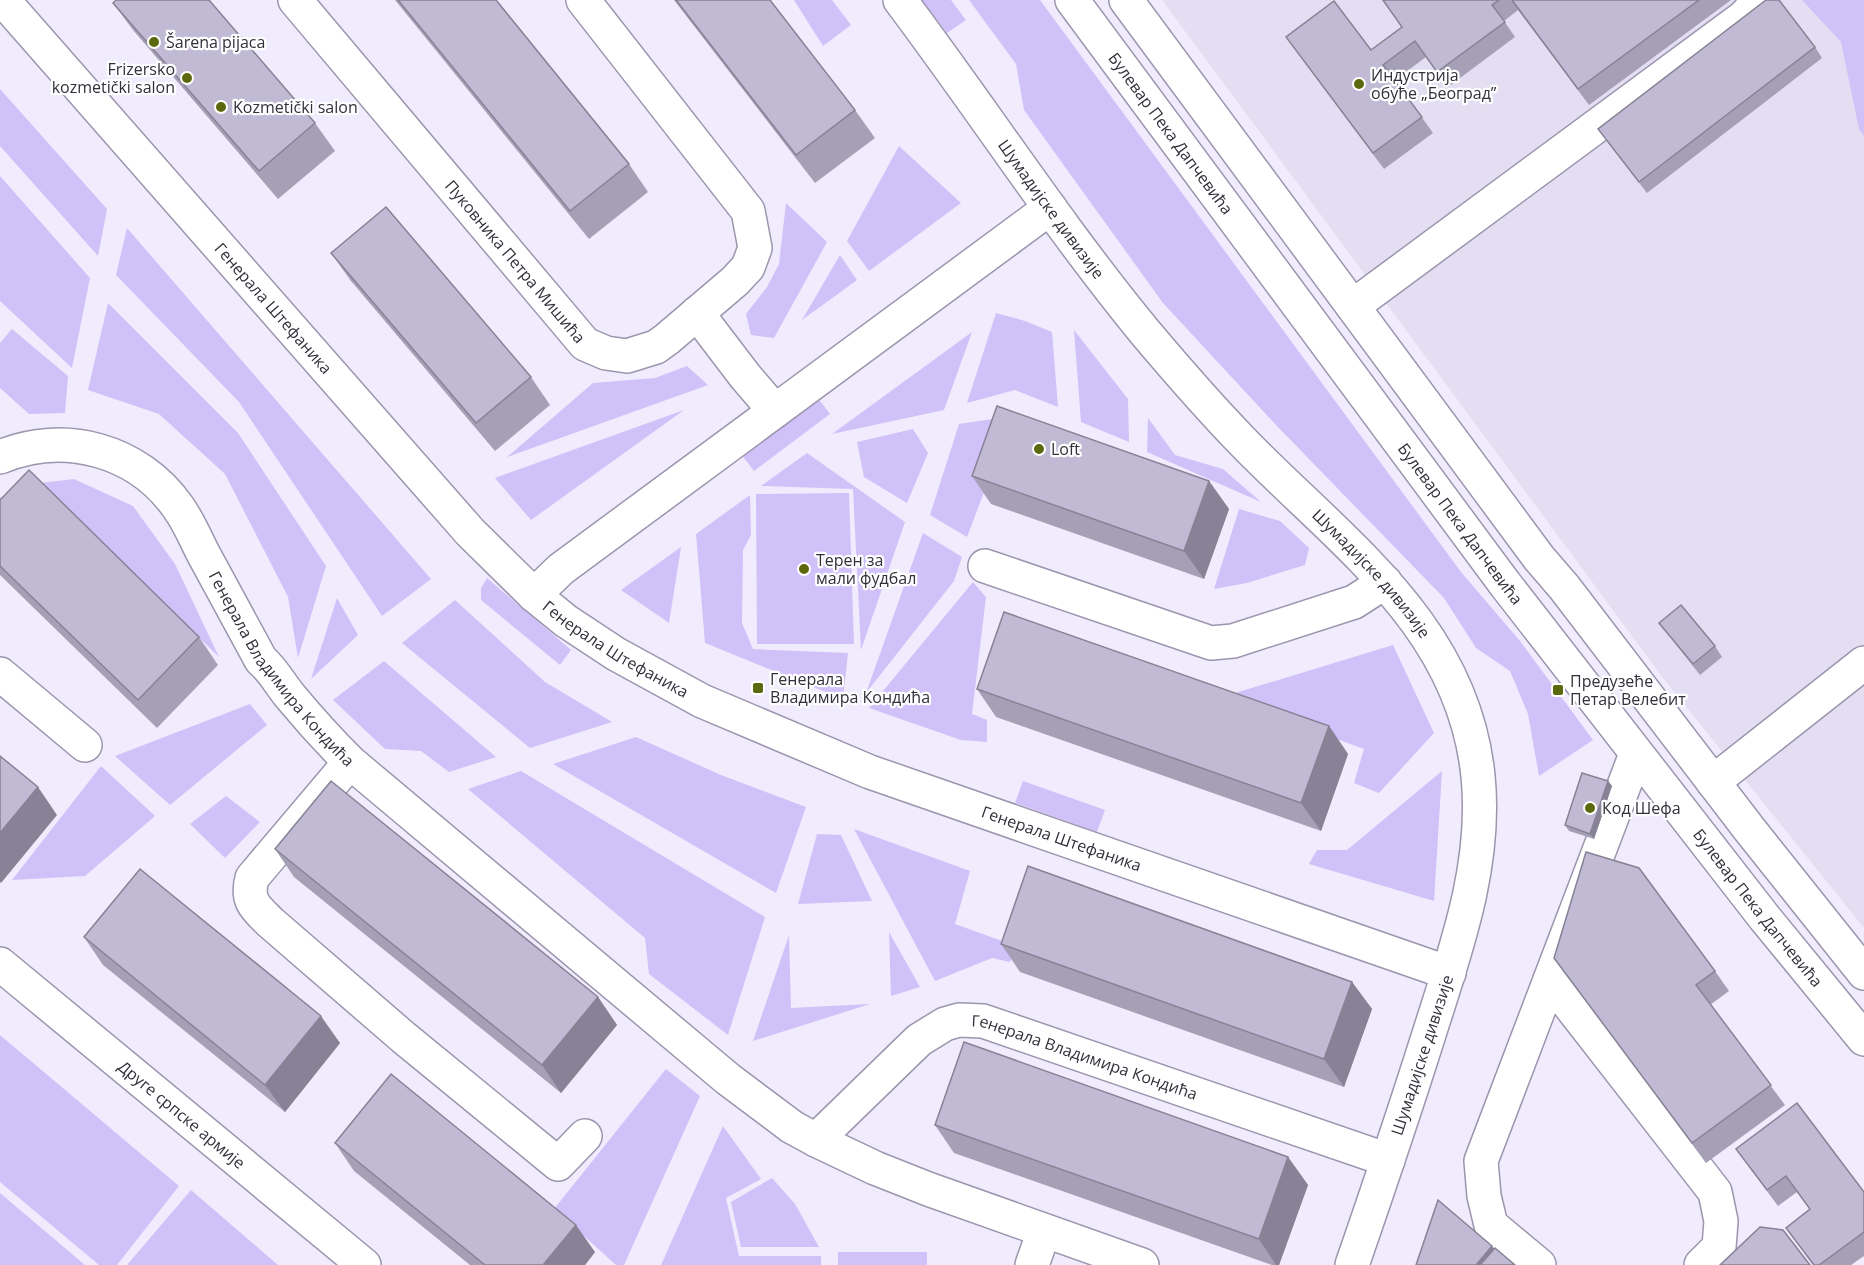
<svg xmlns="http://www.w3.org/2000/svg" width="1864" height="1265" font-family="'Open Sans',sans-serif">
<rect width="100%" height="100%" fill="#f0ecfd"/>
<path fill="#e3def2" d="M1162,0H1864V928L1663,678Z"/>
<path fill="#d1c1f9" d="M794,0H832L851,25L823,46Z
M922,0H951L966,20L947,33Z
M969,0H1040L1461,572L1520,641L1593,740L1539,776L1528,714L1510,671L1476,648L1444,598L1276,425L1163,303L1024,110L1016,64Z
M1802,0H1864V136L1859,129L1841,42Z
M0,89L107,209L98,256L0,146Z
M899,146L961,203L869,271L847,241Z
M0,176L90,278L72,368L0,301Z
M786,203L827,242L774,338L751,335L746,314L767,287L779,264Z
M127,228L431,579L382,616L239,402L116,275Z
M840,255L857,280L802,320Z
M108,303L238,433L326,566L298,658L288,597L225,474L159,414L88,390Z
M996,313L1025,321L1052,332L1058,407L1015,390L967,403Z
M12,329L68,376L65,413L29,414L0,388V343Z
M1074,330L1128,399L1129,442L1081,422Z
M972,332L944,410L832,434Z
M687,366L708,385L507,457L593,383L655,378Z
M818,398L830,414L754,471L741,454Z
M684,410L531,520L495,478Z
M1013,416L967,537L930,515L959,424Z
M1148,418L1175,455L1223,469L1261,502L1147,452Z
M913,429L928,453L907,503L864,477L857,442Z
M807,453L905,522L861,650L853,489L761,486Z
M74,479L133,506L175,564L219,657L49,492L0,541V498L23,485Z
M849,493L854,644H757L756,494Z
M750,495L751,535L743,550L742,623L753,649L848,653L843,699L705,643L696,534Z
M1239,509L1280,521L1309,548L1305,565L1247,583L1214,589Z
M923,533L962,557L954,581L866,693Z
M681,547L669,623L621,590Z
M487,578L571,650L560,665L481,600V588Z
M973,582L986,597L972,714L987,720V742L961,740L869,708Z
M337,598L358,635L311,679Z
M455,600L545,682L612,722L530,748L402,643Z
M1393,645L1434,733L1379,793L1354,783L1364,749L1222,697Z
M384,661L496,757L449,772L421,751L385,749L333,700Z
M250,704L267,725L170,805L115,756Z
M636,737L721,775L806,807L776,893L553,764Z
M101,766L155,816L85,876L12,880Z
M521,771L765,917L728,1035L649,974L645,938L468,789Z
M1442,771L1434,901L1309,864L1317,850H1347Z
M1023,781L1105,810L1097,832L1015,803Z
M226,796L260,822L225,858L190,824Z
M854,829L970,871L955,924L1016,946L1010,962L992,958L935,981Z
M817,834L841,835L872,901L798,904Z
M889,932L920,987L891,996Z
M789,935L791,1008L870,1004L753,1041Z
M0,1035L179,1186L117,1265H99L0,1182Z
M666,1069L700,1096L624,1265H616L554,1209Z
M723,1126L761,1179L726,1198L739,1256H821V1265H661Z
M772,1178L795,1204L819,1247H741L731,1202Z
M191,1190L278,1265H127Z
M0,1193L85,1265H0Z
M838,1252H927V1265H838Z"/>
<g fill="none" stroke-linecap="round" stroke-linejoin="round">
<defs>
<g id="minor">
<path id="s1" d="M3,0L470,532L534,595L566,621L616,654L702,701L870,772L1449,973"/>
<path id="s2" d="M295,0L585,344L606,353L627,356L656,347L667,339L735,281L748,267L755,248L748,211L583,0"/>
<path id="s3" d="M900,0C982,109 1057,225 1144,331C1176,369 1209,407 1243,442C1341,543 1463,625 1478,776C1487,864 1456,949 1430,1031C1405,1110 1379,1187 1352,1265"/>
<path id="s4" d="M1072,0L1505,584L1764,917L1864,1039"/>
<path d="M1126,0L1539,558L1564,587L1750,830L1864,973"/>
<path d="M1353,306L1744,17L1754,6L1756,0"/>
<path d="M697,313L745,376L775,411"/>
<path id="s5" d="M0,457C64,430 138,450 178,507C189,522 196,540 204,555C223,590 242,625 261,660C273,670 280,684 290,696C309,719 329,741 350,762L728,1079L792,1127L816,1140L875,1168L928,1189L1142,1265"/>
<path d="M985,566L1211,643L1233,641L1354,602L1385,582"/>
<path d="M534,595L561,569L1050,208"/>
<path d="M0,674L85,745"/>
<path d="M350,762L252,878C246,901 255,907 270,922L403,1037L558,1164L585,1136"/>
<path d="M1713,782L1864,663"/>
<path id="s6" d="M0,964L364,1265"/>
<path d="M1550,980L1715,1192L1721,1221L1719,1247L1701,1265"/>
<path id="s7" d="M816,1140L919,1040L945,1024L959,1020L983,1021L1388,1160"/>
<path d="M1032,1265L1044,1231"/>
<path d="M1539,1265L1491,1225L1484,1196L1481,1161L1636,754"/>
</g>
</defs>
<use href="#minor" stroke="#9b95ae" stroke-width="36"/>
<use href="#minor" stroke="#fff" stroke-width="33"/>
</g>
<path fill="#a6a0b7" d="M395,0H496L629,164L648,192L589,239Z
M674,0H770L855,110L875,138L815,183Z
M1382,0H1731L1589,105L1518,10L1504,21L1515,37L1448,87L1426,57L1395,80L1433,133L1384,169L1286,37L1371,50L1402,27Z
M113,3L315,123L335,151L278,199L133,30Z
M1815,47L1822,58L1647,193L1598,129Z
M331,253L531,377L550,405L495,451L351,281Z
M972,476L1209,481L1229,509L1204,579L991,504Z
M0,500L199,637L218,665L157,728L0,575Z
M1659,623L1715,646L1722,657L1700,675L1667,633Z
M977,689L1329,726L1348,754L1321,831L996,717Z
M1608,781L1612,786L1594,839L1569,831L1565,825Z
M275,849L598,997L617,1025L561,1093L294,877Z
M84,937L340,1043L285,1112L103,965Z
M1001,944L1352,982L1372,1009L1344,1087L1020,972Z
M1554,958L1715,971L1729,991L1710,1005L1785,1105L1706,1163Z
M935,1125L1288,1157L1308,1185L1279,1265H1272L954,1153Z
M335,1143L595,1252L585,1265H470L354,1171Z
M1736,1149L1864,1192V1256L1851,1265H1813L1786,1228L1810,1210L1797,1192L1778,1206Z"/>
<path fill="#878295" d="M1209,481L1229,509L1204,579L1184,551Z
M1329,726L1348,754L1321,831L1301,803Z
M1608,781L1612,786L1594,839L1590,834Z
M38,787L57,815L1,883L0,882V833Z
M1352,982L1372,1009L1344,1087L1324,1059Z
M598,997L617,1025L561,1093L542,1065Z
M321,1016L340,1043L285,1112L265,1085Z
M1288,1157L1308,1185L1279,1265H1276L1259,1239Z
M576,1225L595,1252L585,1265H543Z
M1492,1246L1496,1251L1484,1265H1476Z"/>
<path fill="#c1bad5" stroke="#878295" stroke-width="1.5" d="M116,0H209L315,123L259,171L113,3Z
M398,0H496L629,164L570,211Z
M676,0H770L855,110L796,155Z
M1383,0H1499L1492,5L1505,22L1437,72L1415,41L1383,65L1422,117L1373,153L1286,37L1334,1L1371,50L1402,27Z
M1512,0H1699L1578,89Z
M1766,0H1779L1815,47L1639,182L1598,129Z
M386,207L531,377L476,423L331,253Z
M997,406L1209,481L1184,551L972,476Z
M29,470L199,637L138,700L0,566V500Z
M1681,605L1715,646L1693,664L1659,623Z
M1004,612L1329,726L1301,803L977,689Z
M0,756L38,787L0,833Z
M1582,773L1608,781L1590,834L1565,825Z
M331,781L598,997L542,1065L275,849Z
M1586,852L1639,868L1715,971L1696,985L1771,1085L1692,1143L1554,958Z
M1028,866L1352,982L1324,1059L1001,944Z
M140,869L321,1016L265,1085L84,937Z
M964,1042L1288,1157L1259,1239L935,1125Z
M391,1074L576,1225L543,1265H485L335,1143Z
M1797,1103L1864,1192V1232L1819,1265H1814L1786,1228L1810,1209L1786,1176L1767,1190L1736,1149Z
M1438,1200L1492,1246L1476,1265H1416Z
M1760,1227L1783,1230L1810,1265H1720Z
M1495,1248L1515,1265H1480Z"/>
<g fill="#5c680d" stroke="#fff" stroke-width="2">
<circle cx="154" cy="42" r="6"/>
<circle cx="187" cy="78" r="6"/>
<circle cx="1359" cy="84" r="6"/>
<circle cx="221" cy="107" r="6"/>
<circle cx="1039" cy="449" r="6"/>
<circle cx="804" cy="569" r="6"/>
<rect x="752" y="682" width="12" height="12" rx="3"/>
<rect x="1552" y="684" width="12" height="12" rx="3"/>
<circle cx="1590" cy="808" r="6"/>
</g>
<g text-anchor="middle" stroke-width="4.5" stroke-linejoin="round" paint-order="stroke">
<g font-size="16" fill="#32303a" stroke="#fff" text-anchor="start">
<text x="166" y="48">Šarena pijaca</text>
<text x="175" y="75" text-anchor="end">Frizersko<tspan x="175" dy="18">kozmetički salon</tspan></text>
<text x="1371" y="81">Индустрија<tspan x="1371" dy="18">обуће „Београд”</tspan></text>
<text x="233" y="113">Kozmetički salon</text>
<text x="1051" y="455">Loft</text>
<text x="816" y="566">Терен за<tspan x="816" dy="18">мали фудбал</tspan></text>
<text x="770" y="685">Генерала<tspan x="770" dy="18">Владимира Кондића</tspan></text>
<text x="1570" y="687">Предузеће<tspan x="1570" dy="18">Петар Велебит</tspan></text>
<text x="1602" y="814">Код Шефа</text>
</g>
<g font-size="16" fill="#32303a" stroke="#fff">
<text dy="6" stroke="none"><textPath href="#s4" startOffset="166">Булевар Пека Дапчевића</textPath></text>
<text dy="6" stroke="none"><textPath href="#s3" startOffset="258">Шумадијске дивизије</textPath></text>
<text dy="6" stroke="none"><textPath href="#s2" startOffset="342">Пуковника Петра Мишића</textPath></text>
<text dy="6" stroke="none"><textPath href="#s1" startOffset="410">Генерала Штефаника</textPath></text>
<text dy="6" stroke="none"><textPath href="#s4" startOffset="652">Булевар Пека Дапчевића</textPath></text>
<text dy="6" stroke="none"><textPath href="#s3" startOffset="744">Шумадијске дивизије</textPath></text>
<text dy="6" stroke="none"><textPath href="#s1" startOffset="896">Генерала Штефаника</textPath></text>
<text dy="6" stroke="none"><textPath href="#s5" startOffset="393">Генерала Владимира Кондића</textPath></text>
<text dy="6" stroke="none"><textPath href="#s1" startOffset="1382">Генерала Штефаника</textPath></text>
<text dy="6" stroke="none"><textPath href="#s4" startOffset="1138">Булевар Пека Дапчевића</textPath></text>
<text transform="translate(1422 1055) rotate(-72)" y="6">Шумадијске дивизије</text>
<text dy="6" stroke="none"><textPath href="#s7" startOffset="320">Генерала Владимира Кондића</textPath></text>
<text dy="6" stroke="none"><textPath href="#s6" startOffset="236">Друге српске армије</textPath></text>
</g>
</g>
</svg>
